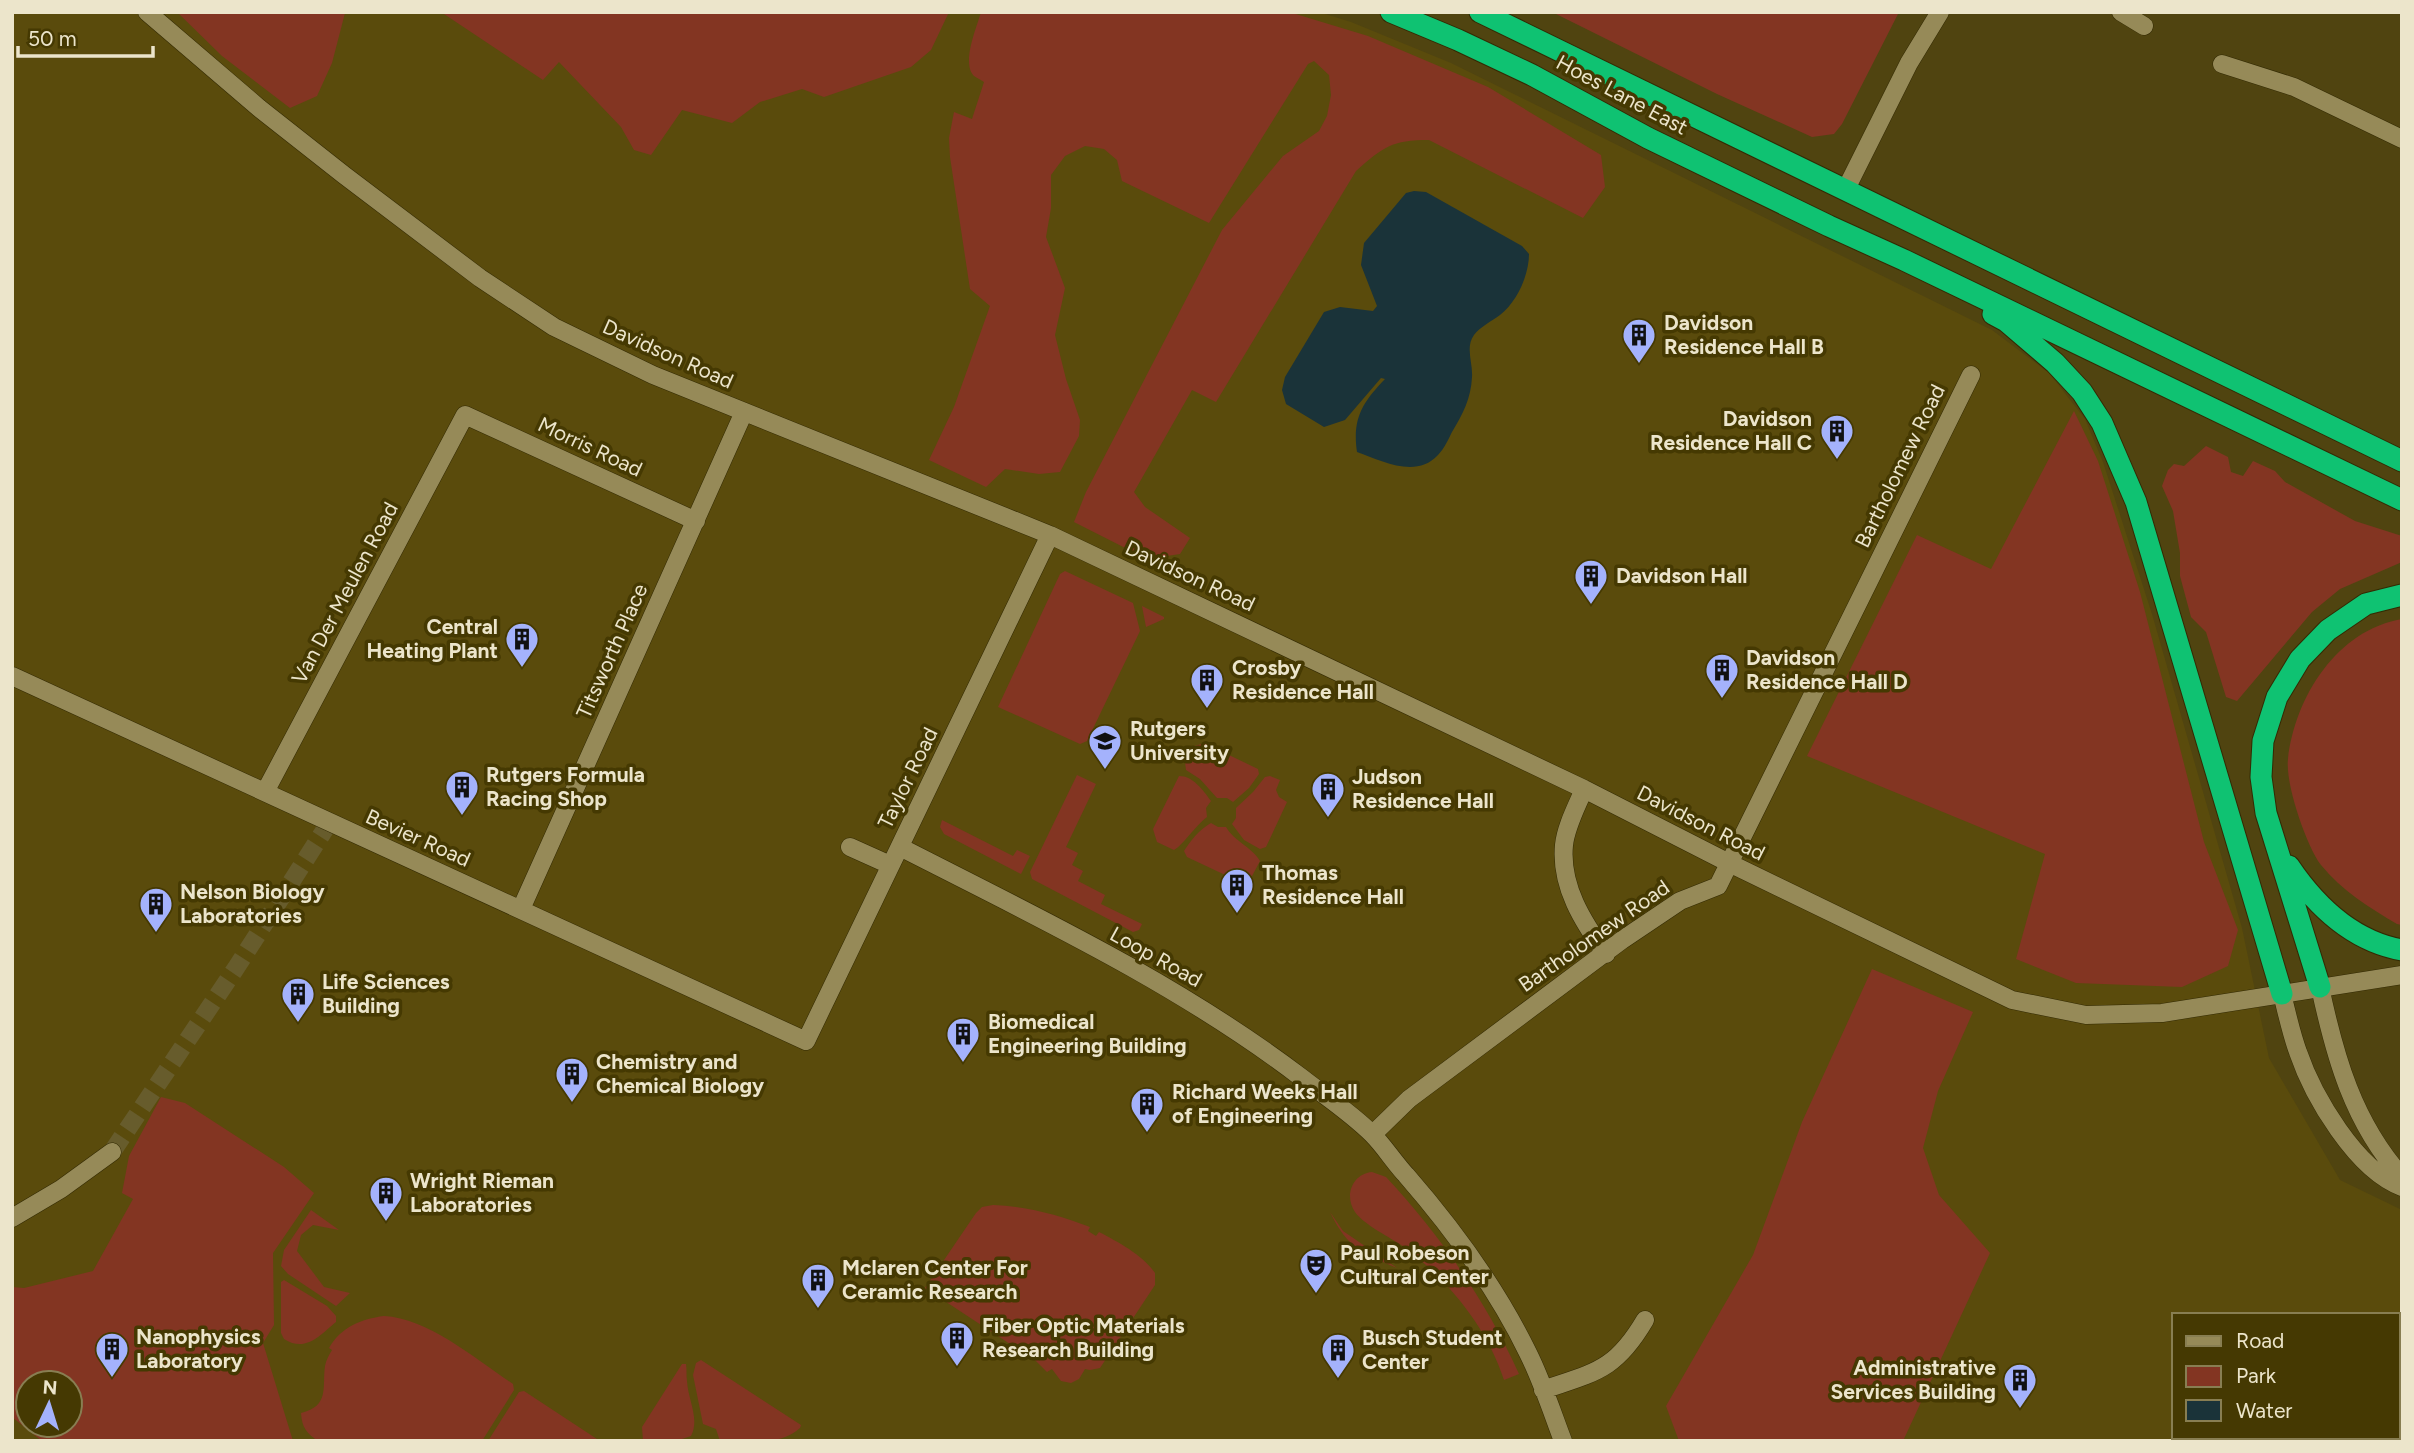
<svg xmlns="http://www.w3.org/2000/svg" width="2414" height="1453" font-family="Figtree,sans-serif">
<rect width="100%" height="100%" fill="#504410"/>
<path fill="#5a4b0c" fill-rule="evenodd" d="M12,12H1319L1351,22L1451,63L1992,330L2049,373L2085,419L2103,462L2152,614L2242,928L2269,1058L2340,1180L2402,1210V1441H12ZM2174,1315H2398V1437H2174ZM28,1383H70V1425H28Z"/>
<path fill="#833522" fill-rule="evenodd" d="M177,12H345V13L332,63L317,96L290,108L222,56Z
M441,12H949L931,50L911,67L824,97L802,89L760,102L732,123L682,110L651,155L634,150L621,127L559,62L543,80Z
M981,12H1289L1368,36L1488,87L1601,155L1605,187L1583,218L1429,140C1392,140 1383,147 1356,171L1216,402L1192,390L1134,492L1145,507L1190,538L1180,554L1147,559L1074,522L1086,492L1222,230L1283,156L1319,131L1327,116L1331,95L1329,75L1314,61L1308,64L1209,223L1122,181L1117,160L1104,149L1085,146L1065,156L1051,175V208L1046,237L1065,288L1055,335L1066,379L1080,420L1079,436L1060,472L1039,474L1005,469L986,487L929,460L954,407L990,306L970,289L950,157L949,138L954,112L972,119L984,82C981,80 977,78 974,76C961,63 977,27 981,12Z
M1552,12H1899L1842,124L1834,134L1812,137L1717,94Z
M2074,411L2098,461L2140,592L2204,842L2238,930L2228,966L2182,987L2076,983L2016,959L2045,854L1807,756L1917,535L1991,569Z
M2206,446L2228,457L2231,472L2243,476L2253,461L2275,471L2285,482L2355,521L2402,536V562L2340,589L2312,612L2237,701L2226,697L2206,632L2191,617L2180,576V553L2173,511L2162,486L2168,470L2174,464L2184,466Z
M1065,571L1133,603L1140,631L1087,741L1080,744L998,707L1060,574Z
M1142,606L1164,617V619L1146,627Z
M2402,619V925L2397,924C2370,908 2341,890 2321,865C2306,845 2285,783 2288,759C2295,697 2337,630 2402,619Z
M1204,743L1258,769L1259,774L1249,788L1233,802L1227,798H1217L1200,779L1186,770L1185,762L1192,747Z
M1077,775L1096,784L1066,847L1078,853L1072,865L1083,871L1078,881L1105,895L1101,904L1142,924L1139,930L1133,932L1032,879L1030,872Z
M1179,776C1193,776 1203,790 1211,801L1206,808L1207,817C1196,825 1182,846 1174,850L1157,842L1153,829Z
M1270,776L1280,780L1276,790L1279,797L1287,802L1266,847L1260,849L1244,840L1232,824L1236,818V808L1253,792L1265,777Z
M942,820L1013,856L1017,850L1030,856L1021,874L944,834L940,827Z
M1211,823L1218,827H1226C1234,841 1253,848 1260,861L1252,876L1238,881L1187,857L1184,851C1191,840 1199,830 1211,823Z
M1872,969L1973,1012L1938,1091L1923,1148L1939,1195L1990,1253L1903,1441H1679L1666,1406L1753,1255L1802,1122Z
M161,1097L185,1103L284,1167L314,1193L273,1253L274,1325L263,1343L293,1441H42L12,1417V1287L24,1288L93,1271L133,1199L122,1193L129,1156ZM28,1383H70V1425H28Z
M1372,1172L1386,1177C1441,1236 1486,1301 1519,1374L1504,1380C1487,1327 1448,1280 1404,1247C1390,1237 1364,1225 1355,1212C1344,1196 1352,1174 1372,1172Z
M993,1205C1027,1206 1059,1215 1090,1227L1088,1231L1096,1236L1099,1232C1118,1242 1143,1255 1155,1273V1285L1100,1368L1090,1370L1085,1369L1079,1379L1071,1383L1061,1381L1052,1369L1047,1372L1036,1361L925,1288L976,1213L982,1207Z
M311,1210L339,1230L313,1225L301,1235L297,1251L324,1287L350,1293L336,1306L288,1274L281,1266L284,1250Z
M1330,1212L1343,1231L1397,1268C1362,1253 1348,1249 1330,1212Z
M284,1280L327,1306L336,1316V1322C320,1335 306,1353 284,1339L281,1333V1282Z
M384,1316C428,1318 477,1360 513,1384L514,1390L482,1441H318C306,1433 302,1427 301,1413C330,1406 322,1387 325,1366C326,1360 329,1355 332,1350L329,1348C341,1327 361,1319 384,1316Z
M701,1360L801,1425L800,1428C779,1447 746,1441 720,1441L716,1429L703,1424L693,1375L696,1363Z
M682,1364H686C687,1370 686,1375 687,1381C688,1400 700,1419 691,1436L676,1441H643L642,1427Z
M524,1391L600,1441H488L519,1392Z"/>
<path fill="#1a3339" d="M1414,191L1426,192L1522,246L1529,254C1529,275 1517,302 1500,315C1492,321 1480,327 1474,335C1465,347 1473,363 1472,377C1471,398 1463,414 1452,432C1448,440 1444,449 1438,455C1416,479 1382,461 1357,452C1352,418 1363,402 1385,379L1381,378L1345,420L1324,427L1286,404L1282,390L1285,377L1324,312L1340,307L1373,311L1377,306L1361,265L1364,243L1406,193Z"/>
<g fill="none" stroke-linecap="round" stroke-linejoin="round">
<path stroke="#675c2c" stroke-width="18" stroke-dasharray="18 9" stroke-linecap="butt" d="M112,1152L236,968L329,823"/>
<defs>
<path id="minor" d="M147,12L259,108L344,175L480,278L554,327L653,375L1050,535L1584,789L1729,863L2012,1000L2086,1015L2162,1013L2402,975
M2121,12L2144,26
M2222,64L2294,87L2402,139
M1846,189L1909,63L1940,12
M12,676L806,1041L1050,535
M1584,789C1577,806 1566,826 1564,845C1560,886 1583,922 1606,954
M265,792L465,415L696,521
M850,847L890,865
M900,847C1037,917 1179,984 1302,1078C1325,1096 1351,1113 1372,1134C1384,1146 1394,1162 1406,1175C1453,1229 1496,1287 1528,1353C1542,1381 1552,1412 1563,1441
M521,909L744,412
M2320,987C2335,1057 2353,1122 2402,1177
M2282,994C2287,1013 2291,1033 2298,1052C2313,1096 2356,1170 2402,1187
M1373,1134L1409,1099L1622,940L1680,901L1718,886L1971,375
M12,1218L61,1189L112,1152
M1543,1390C1595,1372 1615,1371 1645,1320"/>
<path id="highway" d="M1391,12L1458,40L1532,75L1648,138L1829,226L1904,260L2402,500
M1480,12L2402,461
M1993,314L2006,321L2055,363L2082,392L2102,423L2136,502L2282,994
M2289,866C2316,906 2352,941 2402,950
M2320,987L2266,813L2261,777L2263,741L2277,697L2300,659L2328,630L2366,604L2402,595"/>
</defs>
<use href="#minor" stroke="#332a03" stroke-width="19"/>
<use href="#highway" stroke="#332a03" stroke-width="23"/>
<use href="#minor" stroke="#968a58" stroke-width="18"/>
<use href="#highway" stroke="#0fc272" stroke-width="21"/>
</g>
<defs>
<symbol id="building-pin" viewBox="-11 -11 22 30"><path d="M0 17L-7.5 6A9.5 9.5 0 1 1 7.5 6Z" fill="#a4b2fc" stroke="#453902"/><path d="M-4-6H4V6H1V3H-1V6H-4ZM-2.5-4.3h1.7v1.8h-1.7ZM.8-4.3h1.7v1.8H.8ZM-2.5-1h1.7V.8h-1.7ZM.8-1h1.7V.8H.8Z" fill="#111"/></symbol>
<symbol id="university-pin" viewBox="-11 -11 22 30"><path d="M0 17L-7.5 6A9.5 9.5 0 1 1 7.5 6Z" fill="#a4b2fc" stroke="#453902"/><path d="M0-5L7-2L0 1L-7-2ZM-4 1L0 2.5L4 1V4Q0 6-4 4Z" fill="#111"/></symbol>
<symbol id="theatre-pin" viewBox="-11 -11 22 30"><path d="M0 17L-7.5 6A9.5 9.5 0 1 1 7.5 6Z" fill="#a4b2fc" stroke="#453902"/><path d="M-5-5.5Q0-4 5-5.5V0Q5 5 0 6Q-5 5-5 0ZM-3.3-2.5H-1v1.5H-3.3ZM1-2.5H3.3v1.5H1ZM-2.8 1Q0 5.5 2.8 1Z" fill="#111"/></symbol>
</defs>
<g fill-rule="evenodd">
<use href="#building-pin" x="1620" y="316" width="38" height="52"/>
<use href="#building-pin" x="1818" y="412" width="38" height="52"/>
<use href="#building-pin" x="1572" y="557" width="38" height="52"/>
<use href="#building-pin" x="503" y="620" width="38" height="52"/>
<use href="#building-pin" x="1703" y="651" width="38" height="52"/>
<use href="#building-pin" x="1188" y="661" width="38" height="52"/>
<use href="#university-pin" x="1086" y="722" width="38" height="52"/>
<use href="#building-pin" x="443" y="768" width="38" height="52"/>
<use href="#building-pin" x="1309" y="770" width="38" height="52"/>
<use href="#building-pin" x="1218" y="866" width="38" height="52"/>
<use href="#building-pin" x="137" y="885" width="38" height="52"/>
<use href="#building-pin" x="279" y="975" width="38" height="52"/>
<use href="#building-pin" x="944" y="1015" width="38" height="52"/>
<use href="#building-pin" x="553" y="1055" width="38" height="52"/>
<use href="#building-pin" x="1128" y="1085" width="38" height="52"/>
<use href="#building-pin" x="367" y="1174" width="38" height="52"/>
<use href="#theatre-pin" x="1297" y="1246" width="38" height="52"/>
<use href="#building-pin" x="799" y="1261" width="38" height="52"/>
<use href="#building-pin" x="938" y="1319" width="38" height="52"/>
<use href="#building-pin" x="93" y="1330" width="38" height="52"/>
<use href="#building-pin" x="1319" y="1331" width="38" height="52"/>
<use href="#building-pin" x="2001" y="1361" width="38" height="52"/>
</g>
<g text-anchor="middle" stroke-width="7" stroke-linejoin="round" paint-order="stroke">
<g font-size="21" fill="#ece5cb" stroke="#453902">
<text transform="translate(1622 95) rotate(28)" y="7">Hoes Lane East</text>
<text transform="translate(668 354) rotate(24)" y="7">Davidson Road</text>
<text transform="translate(590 447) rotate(25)" y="7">Morris Road</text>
<text transform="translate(1900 466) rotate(-64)" y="7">Bartholomew Road</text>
<text transform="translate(1190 576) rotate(25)" y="7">Davidson Road</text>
<text transform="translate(345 593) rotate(-62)" y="7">Van Der Meulen Road</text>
<text transform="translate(612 651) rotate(-66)" y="7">Titsworth Place</text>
<text transform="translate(908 778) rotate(-64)" y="7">Taylor Road</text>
<text transform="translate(1701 823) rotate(27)" y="7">Davidson Road</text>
<text transform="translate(418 838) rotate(24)" y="7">Bevier Road</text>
<text transform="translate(1594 936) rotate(-35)" y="7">Bartholomew Road</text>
<text transform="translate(1156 957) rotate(29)" y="7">Loop Road</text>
</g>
<g font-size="21" font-weight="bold" fill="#ece5cb" stroke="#453902" text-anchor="start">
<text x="1664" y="330">Davidson<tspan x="1664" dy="24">Residence Hall B</tspan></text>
<text x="1812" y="426" text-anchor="end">Davidson<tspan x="1812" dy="24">Residence Hall C</tspan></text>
<text x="1616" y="583">Davidson Hall</text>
<text x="498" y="634" text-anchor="end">Central<tspan x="498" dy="24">Heating Plant</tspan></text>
<text x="1746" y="665">Davidson<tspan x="1746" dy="24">Residence Hall D</tspan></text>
<text x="1232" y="675">Crosby<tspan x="1232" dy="24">Residence Hall</tspan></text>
<text x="1130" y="736">Rutgers<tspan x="1130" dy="24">University</tspan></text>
<text x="486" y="782">Rutgers Formula<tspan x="486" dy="24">Racing Shop</tspan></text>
<text x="1352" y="784">Judson<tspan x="1352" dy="24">Residence Hall</tspan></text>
<text x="1262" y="880">Thomas<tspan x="1262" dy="24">Residence Hall</tspan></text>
<text x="180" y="899">Nelson Biology<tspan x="180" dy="24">Laboratories</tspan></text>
<text x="322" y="989">Life Sciences<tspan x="322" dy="24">Building</tspan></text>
<text x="988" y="1029">Biomedical<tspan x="988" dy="24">Engineering Building</tspan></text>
<text x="596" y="1069">Chemistry and<tspan x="596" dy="24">Chemical Biology</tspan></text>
<text x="1172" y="1099">Richard Weeks Hall<tspan x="1172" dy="24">of Engineering</tspan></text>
<text x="410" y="1188">Wright Rieman<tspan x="410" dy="24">Laboratories</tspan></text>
<text x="1340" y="1260">Paul Robeson<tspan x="1340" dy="24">Cultural Center</tspan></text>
<text x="842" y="1275">Mclaren Center For<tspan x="842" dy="24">Ceramic Research</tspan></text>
<text x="982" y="1333">Fiber Optic Materials<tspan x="982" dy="24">Research Building</tspan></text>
<text x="136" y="1344">Nanophysics<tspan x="136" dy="24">Laboratory</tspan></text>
<text x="1362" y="1345">Busch Student<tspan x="1362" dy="24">Center</tspan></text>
<text x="1996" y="1375" text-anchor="end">Administrative<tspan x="1996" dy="24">Services Building</tspan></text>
</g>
</g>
<rect width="2414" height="1453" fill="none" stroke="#ece5cb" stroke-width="28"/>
<rect x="2172" y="1313" width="228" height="126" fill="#453902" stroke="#887e52" stroke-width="2"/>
<rect x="2186" y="1336" width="35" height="10" fill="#968a58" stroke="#887e52" stroke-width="2"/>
<text x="2236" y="1348" font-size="21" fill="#ece5cb">Road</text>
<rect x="2186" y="1366" width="35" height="21" fill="#833522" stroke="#887e52" stroke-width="2"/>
<text x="2236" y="1383" font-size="21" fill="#ece5cb">Park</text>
<rect x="2186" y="1400" width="35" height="21" fill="#1a3339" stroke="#887e52" stroke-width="2"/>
<text x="2236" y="1418" font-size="21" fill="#ece5cb">Water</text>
<g transform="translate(49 1404) rotate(4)"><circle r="33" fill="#453902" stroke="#887e52" stroke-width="2"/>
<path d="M0-5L12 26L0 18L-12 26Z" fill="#a4b2fc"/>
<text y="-10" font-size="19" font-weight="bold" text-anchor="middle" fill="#ece5cb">N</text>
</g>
<path d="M18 46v10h135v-10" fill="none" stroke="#ece5cb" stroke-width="3.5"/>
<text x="28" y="46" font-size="21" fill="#ece5cb" stroke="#453902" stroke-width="5" paint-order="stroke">50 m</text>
</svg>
